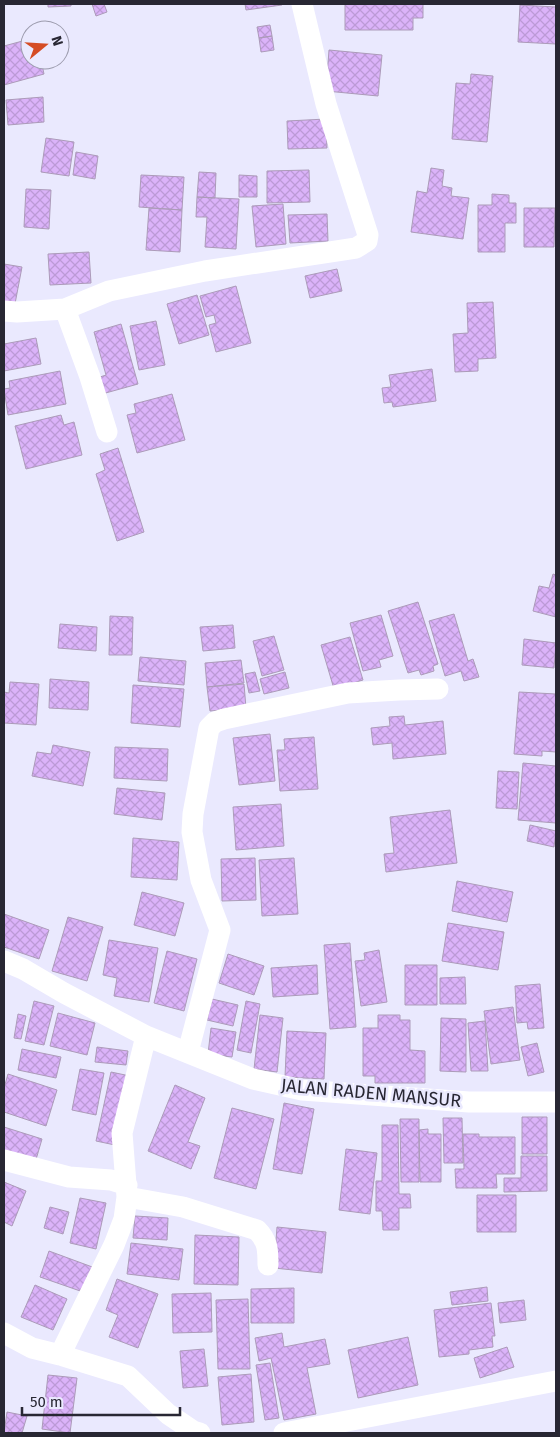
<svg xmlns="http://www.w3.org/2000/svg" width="560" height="1437" font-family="'Fira Sans',sans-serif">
<defs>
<pattern id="building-cross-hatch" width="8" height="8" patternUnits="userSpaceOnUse" patternTransform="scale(1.25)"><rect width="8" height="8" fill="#dbb3f9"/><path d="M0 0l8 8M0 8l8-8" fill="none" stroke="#bc9ad6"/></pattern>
</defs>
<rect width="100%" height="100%" fill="#eae9fe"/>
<path fill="url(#building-cross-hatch)" stroke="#ac9bb9" d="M48,4H71V6L48,7Z
M92,4H104L107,12L96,16Z
M245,4H281L282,5L246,10Z
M345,4H423V18H413V30H345Z
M520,5L556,7V44L518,42Z
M270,25L272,36L259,38L257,27Z
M272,36L274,50L261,52L259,38Z
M30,39V60H41L44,74L4,85V46Z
M329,50L382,55L378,96L326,91Z
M471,74L493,76L487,142L452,139L456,83L470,84Z
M43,97L44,122L8,125L6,100Z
M326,119L327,148L288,149L287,121Z
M46,138L74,142L69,176L41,172Z
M76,152L98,156L95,179L73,175Z
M431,168L444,170L442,186L452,188L451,196L469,198L463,239L411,232L417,191L427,193Z
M309,170L310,202L267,203V171Z
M199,172L216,173L215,198L197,197Z
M141,175L184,177L182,210L139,207Z
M239,175L257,176V197H239Z
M26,189L51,190L49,229L24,227Z
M492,194L509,195V203H516V223H505V252H478V205H492Z
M197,197L239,199L236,249L205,247L207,217H196Z
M283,204L286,244L256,247L252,206Z
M149,208L182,210L180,252L146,250Z
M524,208H555L554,247H524Z
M327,214L328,241L290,243L288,215Z
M89,252L91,283L50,285L48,254Z
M4,264L22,267L14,309L4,307Z
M337,269L342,291L310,298L305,276Z
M236,286L251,343L216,352L209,325L216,323L214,315L206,317L200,296Z
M197,295L209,335L179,344L167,304Z
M493,302L496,358L478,359V371L455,372L453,334L468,333L467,303Z
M156,321L165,365L139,370L130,326Z
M121,324L138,384L102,394L97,378L106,375L94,332Z
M36,338L41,364L4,371V344Z
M432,369L436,401L393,407L392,402L384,403L382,388L391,387L389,375Z
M60,371L66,404L8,415L4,389L10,388L9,381Z
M172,394L185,440L137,453L127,415L136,413L134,404Z
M61,415L64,425L74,422L82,455L26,469L15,426Z
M118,448L144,532L117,541L96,474L105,470L100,454Z
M553,574L556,575V617L533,611L539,586L549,588Z
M418,602L438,664L433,666L434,671L421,675L419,670L408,673L388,611Z
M454,614L468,661L473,659L479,677L464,681L461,671L445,676L429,621Z
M381,615L393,656L379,660L381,667L363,671L350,623Z
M110,616L133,617L132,655H109Z
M60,624L97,627L96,651L58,648Z
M233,625L235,648L203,651L200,627Z
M274,636L284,670L262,676L253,641Z
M350,637L363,680L334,689L321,645Z
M524,639L556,643L554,668L522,665Z
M140,657L186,661L184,685L138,681Z
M241,660L244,683L207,687L205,663Z
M255,672L260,691L249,693L245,674Z
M285,672L289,688L264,694L260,679Z
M50,679L89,682L88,710L49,708Z
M10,682L39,684L36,725L4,723V692L9,693Z
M244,684L246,708L210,711L207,687Z
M133,685L184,689L180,727L131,723Z
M519,692L556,694V752L542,751V756L514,754Z
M404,716L405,725L443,721L446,754L393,759L392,743L373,745L371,728L390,726L389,717Z
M270,734L275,781L239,785L233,738Z
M314,737L318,789L280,791L277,750H285L284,739Z
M53,745L90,752L83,786L32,776L37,752L51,754Z
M115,747L168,749L167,781L114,778Z
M523,763L556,766V823L518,820Z
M498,771L519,772L517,809L496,808Z
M117,788L165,793L162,820L114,814Z
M281,804L284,846L236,850L233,807Z
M450,810L457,863L386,872L384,854L394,853L390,817Z
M530,825L556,831L554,847L527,841Z
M133,838L179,842L177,880L131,877Z
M255,858L256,900L222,901L221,859Z
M294,858L298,914L262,916L259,860Z
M457,881L513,892L507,922L452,911Z
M142,892L184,903L175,936L134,925Z
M4,914L49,930L39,959L4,947Z
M68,917L103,927L87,981L52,971Z
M448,923L504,932L498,970L442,961Z
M109,940L158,948L149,1002L114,996L117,978L103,975Z
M350,943L356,1027L330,1029L324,945Z
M379,950L387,1002L361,1006L355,961L365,960L364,953Z
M167,951L197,959L184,1011L154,1003Z
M228,954L264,966L254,995L219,983Z
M317,965L318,994L273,997L271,968Z
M405,965H437V1005H405Z
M465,977L466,1004H440V978Z
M540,984L544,1028L528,1029L527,1022L517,1023L515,986Z
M212,999L238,1005L233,1026L207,1020Z
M34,1001L54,1006L44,1045L25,1041Z
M246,1001L260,1004L251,1053L237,1050Z
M513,1007L520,1060L491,1064L484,1011Z
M58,1013L95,1023L87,1055L50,1046Z
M18,1014L26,1016L21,1039L14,1038Z
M260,1015L283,1018L277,1072L254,1069Z
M378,1015H400V1020H410V1050L425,1051V1083H375V1076H363V1028H378Z
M441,1018L466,1019V1072L440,1071Z
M485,1021L488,1071H471L468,1023Z
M211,1028L236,1032L232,1057L208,1054Z
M287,1031L326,1033L324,1079L285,1077Z
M537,1043L544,1072L528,1076L521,1047Z
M97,1047L128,1051L126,1065L95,1062Z
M22,1049L61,1057L56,1078L18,1070Z
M80,1069L104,1073L96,1115L72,1110Z
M111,1072L130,1076L115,1145L96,1141Z
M8,1074L57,1090L46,1126L4,1112V1088Z
M175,1085L205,1098L188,1142L200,1146L191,1169L148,1151Z
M284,1103L314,1109L302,1174L273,1169Z
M232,1108L274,1119L256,1189L214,1178Z
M522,1117H547V1154H522Z
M443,1118H462L463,1163H444Z
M400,1119H419V1182H401Z
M382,1125H398L399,1194H410L411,1208H399V1230H383L382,1211H376V1181H382Z
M4,1127L42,1139L35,1163L4,1154Z
M428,1129V1134H441V1182H420L419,1130Z
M463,1134H479V1137H515V1174H496L497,1188H456L455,1169H464Z
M346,1149L377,1153L370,1214L339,1210Z
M521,1156H547V1191L504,1192V1178H521Z
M4,1182L26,1191L12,1226L4,1222Z
M477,1195H516V1232H477Z
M80,1198L106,1203L96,1249L70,1243Z
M50,1207L69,1212L63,1234L44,1228Z
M135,1216L168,1218L167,1240L133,1238Z
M277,1227L326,1232L322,1273L274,1268Z
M195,1235L239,1237L238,1285L194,1284Z
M131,1243L183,1249L179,1280L127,1274Z
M49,1251L95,1268L86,1293L40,1277Z
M117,1279L158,1294L138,1348L109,1337L118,1315L106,1310Z
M35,1285L67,1299L53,1330L21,1317Z
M487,1287L488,1301L452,1305L450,1292Z
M294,1288V1323H251V1289Z
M211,1293L212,1332L173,1333L172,1294Z
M248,1299L250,1369H218L216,1300Z
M524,1300L526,1320L500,1323L498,1303Z
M491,1303L495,1336H492L493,1347L469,1350V1354L439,1357L434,1310Z
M282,1333L284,1347L325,1339L330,1364L307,1368L316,1414L284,1420L271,1358L259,1361L255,1338Z
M408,1337L418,1385L358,1398L348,1350Z
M507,1347L514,1367L480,1378L474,1358Z
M204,1349L208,1386L183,1388L180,1351Z
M270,1363L279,1418L265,1420L256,1365Z
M251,1374L254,1422L222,1425L218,1377Z
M48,1375L77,1378L70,1433L42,1429Z
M7,1412L27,1416L22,1433H4Z"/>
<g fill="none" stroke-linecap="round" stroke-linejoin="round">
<path stroke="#fff" stroke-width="21" d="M4,311L17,312L65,309
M107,432L90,377L65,309L109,291L205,271L356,248L367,241L368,235L326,104L302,4
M4,961L23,969L64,993L146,1036L253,1079L302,1090L469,1102H556
M188,1052L220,930L201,880L192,832L193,814L209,728L215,722L224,719L348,693L399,690L438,689
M4,1160L69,1177L111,1180L127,1185
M127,1197L183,1207L257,1230C268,1241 268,1250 268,1265
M4,1333L32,1348L60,1355L128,1376L168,1414L193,1431L200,1433
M60,1355L114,1245L124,1219L127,1197L122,1133L146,1036
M284,1433L556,1381"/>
</g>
<g text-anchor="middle" stroke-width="5" stroke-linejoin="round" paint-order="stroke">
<g font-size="18" fill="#282733" stroke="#eae9fe">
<text transform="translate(371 1093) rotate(5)" y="6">JALAN RADEN MANSUR</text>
</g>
</g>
<rect width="560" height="1437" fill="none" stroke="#282733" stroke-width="10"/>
<g transform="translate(45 45) rotate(72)"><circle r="24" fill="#eae9fe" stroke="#9c9bad"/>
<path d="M0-4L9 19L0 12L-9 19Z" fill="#d54c24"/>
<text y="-8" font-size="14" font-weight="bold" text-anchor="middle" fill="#282733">N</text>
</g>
<path d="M22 1407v8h158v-8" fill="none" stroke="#282733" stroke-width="2.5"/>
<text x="30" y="1407" font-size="15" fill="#282733" stroke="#eae9fe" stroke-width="4" paint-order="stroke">50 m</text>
</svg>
